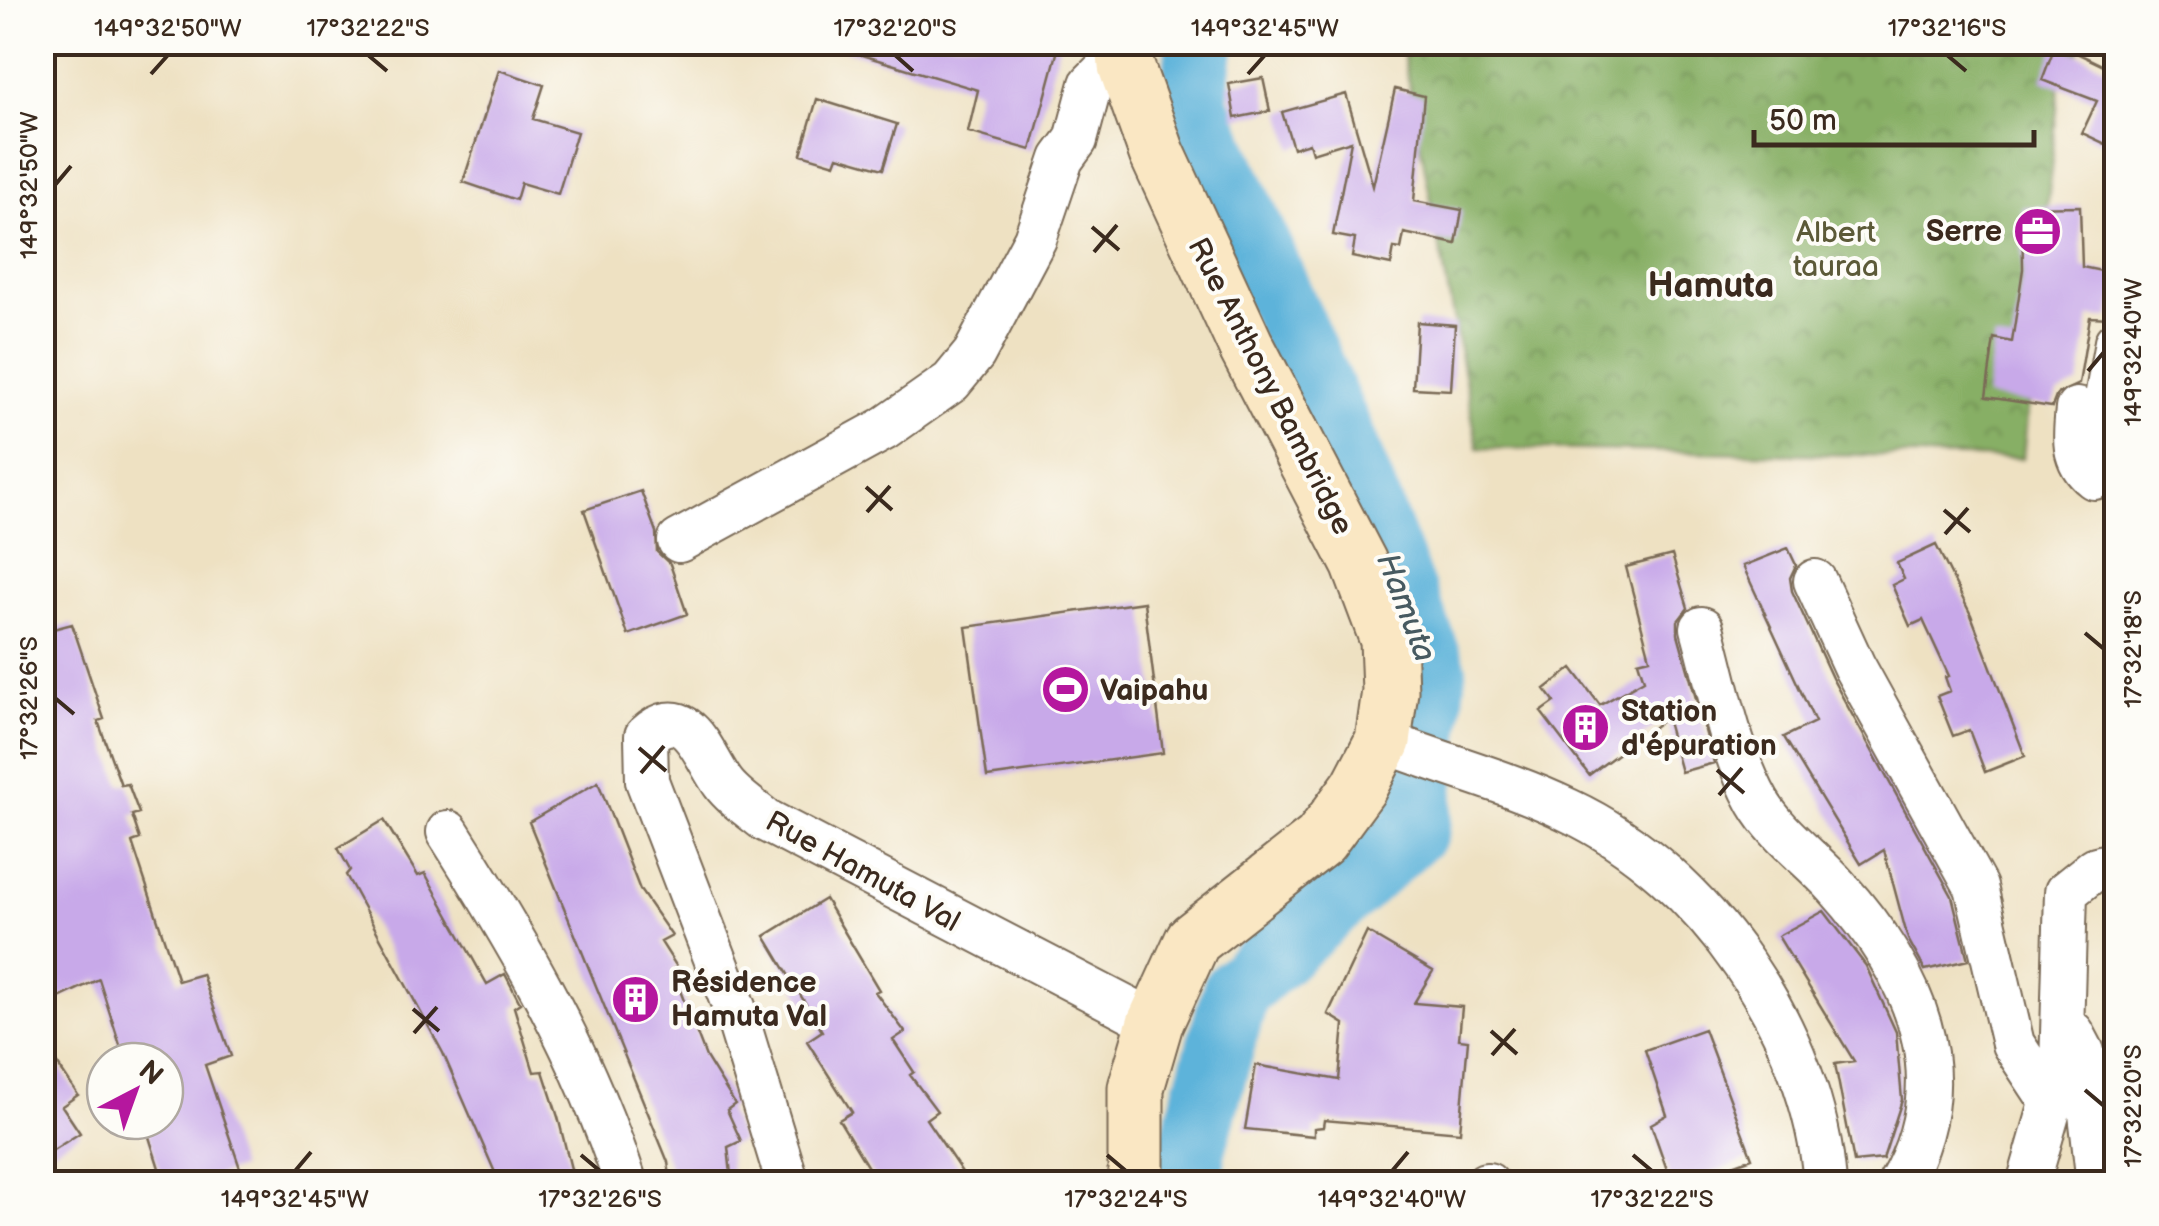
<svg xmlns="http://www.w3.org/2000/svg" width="2159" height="1226" font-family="'Balsamiq Sans',sans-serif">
<defs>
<pattern id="forest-crowns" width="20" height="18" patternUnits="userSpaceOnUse" patternTransform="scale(2.5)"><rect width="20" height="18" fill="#87af65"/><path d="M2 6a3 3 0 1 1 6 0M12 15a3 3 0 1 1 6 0" fill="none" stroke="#708f53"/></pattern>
</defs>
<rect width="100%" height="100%" fill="#fdfcf7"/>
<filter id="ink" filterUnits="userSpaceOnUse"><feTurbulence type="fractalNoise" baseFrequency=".01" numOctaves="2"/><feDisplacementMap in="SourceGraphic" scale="20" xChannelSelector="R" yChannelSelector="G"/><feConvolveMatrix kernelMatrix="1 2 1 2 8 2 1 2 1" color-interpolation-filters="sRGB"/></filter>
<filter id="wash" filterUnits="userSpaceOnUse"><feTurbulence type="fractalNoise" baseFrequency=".0048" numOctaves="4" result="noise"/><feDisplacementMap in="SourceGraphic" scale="40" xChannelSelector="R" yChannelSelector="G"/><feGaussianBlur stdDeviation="2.25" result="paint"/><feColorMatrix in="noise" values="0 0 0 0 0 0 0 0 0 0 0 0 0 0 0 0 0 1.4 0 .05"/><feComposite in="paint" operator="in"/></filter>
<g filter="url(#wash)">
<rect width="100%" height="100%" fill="#eee1c2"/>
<path fill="url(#forest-crowns)" stroke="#616c42" stroke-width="2.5" d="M1401,43H2083L2059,88L2023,458L1478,448Z"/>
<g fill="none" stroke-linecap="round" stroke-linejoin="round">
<path stroke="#5db3da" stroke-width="68" d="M1192,1184L1191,1153L1236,991L1416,828L1433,671L1339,432L1193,101L1201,42"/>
</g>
<g id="blocks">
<path fill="#c8a9e9" d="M846,42H1060L1031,150L968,132L978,90L845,50Z
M2056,43L2112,70L2116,61V149L2082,133L2097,101L2042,80Z
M499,70L544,85L533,119L577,132L558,194L521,183L516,200L463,182Z
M1263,78L1270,111L1235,118L1229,84Z
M1395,89L1424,96L1414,201L1462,210L1456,244L1404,233L1401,249L1394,248L1391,265L1352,257L1355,239L1333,235L1351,141L1312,153L1309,143L1293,148L1282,112L1346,94L1373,186Z
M817,99L897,124L883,169L838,156L835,164L801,154Z
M2080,206L2082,267L2116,274V283L2110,318L2090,317L2079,384L2057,394L2052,407L1986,397L1994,338L2012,342L2023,269L2022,207Z
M1417,322L1455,325L1451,390L1413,388Z
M641,491L656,532L657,552L670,564L687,614L628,635L584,510Z
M1936,545L1971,615L2025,756L1985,772L1969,730L1953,736L1937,696L1950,691L1945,677L1949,676L1923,620L1910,626L1892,585L1904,579L1897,563Z
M1788,548L1796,565L1790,578L1792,591L1832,678L1952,896L1968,960L1925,970L1908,939L1884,850L1861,864L1784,737L1815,722L1743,566Z
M1672,555L1688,608L1678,621V634L1714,763L1681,772L1666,718L1589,775L1541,712L1555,702L1545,689L1572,668L1600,705L1644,680L1638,661L1650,658L1626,567Z
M1144,602L1163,753L987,777L966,627Z
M72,624L104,719L98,721L121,785L128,784L139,813L132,815L140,839L132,842L178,981L202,974L231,1056L205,1065L240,1168L190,1184H164L144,1121H165V1061H125L99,979L42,1006V632Z
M598,782L640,890L672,936L661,942L677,967L672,970L706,1057L735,1104L727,1110L741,1141L728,1147L732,1184H671L668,1162L529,822Z
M384,820L418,876L425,873L487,984L505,974L520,1003L514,1007L534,1072L543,1071L558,1117L572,1173L564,1176L566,1184H500L443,1053L346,875L350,870L338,848Z
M825,899L879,990L875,992L905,1032L893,1040L914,1072L910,1075L937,1111L926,1119L970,1184H878L839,1120L852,1112L807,1041L822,1031L765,936Z
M1824,911L1866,966L1896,1032L1902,1100L1883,1159L1854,1162L1835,1064L1854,1061L1778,936Z
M1367,932L1433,971L1414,1003L1462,1007L1459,1039L1468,1040L1460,1132L1324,1120L1323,1127L1314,1128V1136L1245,1129L1256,1065L1339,1080L1344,1024L1328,1014Z
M1704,1029L1752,1158L1705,1175L1706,1184H1672L1651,1124L1667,1115L1645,1050Z
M42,1041L78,1095L62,1106L80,1133L42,1157Z"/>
</g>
</g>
<g filter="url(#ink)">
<use href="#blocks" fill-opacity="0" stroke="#7a6a57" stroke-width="2.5"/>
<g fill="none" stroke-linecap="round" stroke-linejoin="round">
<defs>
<path id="street" d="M2077,409C2074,436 2071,460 2094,478L2103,471L2100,432L2116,342
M679,541L884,429L951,382L974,354L1035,239L1062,159L1076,140L1091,84L1125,50
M1815,581L1854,666L1976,887L2013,1044L2052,1103
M1702,628C1718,685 1729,750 1758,802C1777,835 1811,858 1836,886C1912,970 1963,1075 1899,1184
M1383,741C1444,765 1508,781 1568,810C1705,874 1814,1032 1825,1184
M448,832C521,947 583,1053 626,1184
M2073,1033L2083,1052L2098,1184
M788,1184L735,1010L647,781L646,736C688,698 703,756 723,783C733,797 752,809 765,820L1155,1023
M1486,1184H1488
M2028,1184L2061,1069L2066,892L2096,868L2116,863"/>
<path id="secondary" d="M1124,42L1126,66L1157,153L1246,346L1359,563L1388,640L1390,691L1383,741L1359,787L1320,840L1193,940L1155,1023L1136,1088V1184"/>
</defs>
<use href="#street" stroke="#7a6a57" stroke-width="46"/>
<use href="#secondary" stroke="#7a6a57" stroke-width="59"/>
<use href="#street" stroke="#fff" stroke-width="42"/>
<use href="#secondary" stroke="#fae7c3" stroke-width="55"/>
</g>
</g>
<path fill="none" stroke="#3b2a1e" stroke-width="4" d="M368,55L387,71M895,55L913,71M1947,55L1966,71M151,74L168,55M1248,74L1265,55M55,185L71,166M1092,227L1119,250M1094,252L1117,225M2088,371L2104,352M866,487L892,510M1944,510L1970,532M867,512L890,486M1945,534L1968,508M2085,633L2104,649M55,698L74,714M639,748L666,771M1717,770L1744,793M641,773L664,746M1719,795L1742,768M413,1009L439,1031M1491,1031L1517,1054M414,1033L437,1007M1492,1055L1515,1029M2085,1090L2104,1106M581,1155L600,1171M1107,1155L1126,1171M1633,1155L1652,1171M295,1171L311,1152M1392,1171L1408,1152"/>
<defs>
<symbol id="office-disc" viewBox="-11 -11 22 22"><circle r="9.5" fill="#b5179e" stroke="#fdfcf7"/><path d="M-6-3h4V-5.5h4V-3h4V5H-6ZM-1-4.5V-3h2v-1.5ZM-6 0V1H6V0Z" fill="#fff"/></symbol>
<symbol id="stadium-disc" viewBox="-11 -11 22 22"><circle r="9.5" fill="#b5179e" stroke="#fdfcf7"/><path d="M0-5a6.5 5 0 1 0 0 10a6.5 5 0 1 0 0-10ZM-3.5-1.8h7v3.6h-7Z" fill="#fff"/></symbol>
<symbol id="building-disc" viewBox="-11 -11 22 22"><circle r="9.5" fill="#b5179e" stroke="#fdfcf7"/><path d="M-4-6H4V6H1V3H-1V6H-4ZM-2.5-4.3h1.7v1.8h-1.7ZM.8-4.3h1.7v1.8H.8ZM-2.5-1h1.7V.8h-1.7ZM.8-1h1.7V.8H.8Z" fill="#fff"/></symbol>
</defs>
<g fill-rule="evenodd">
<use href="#office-disc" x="2010" y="204" width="55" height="55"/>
<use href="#stadium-disc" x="1038" y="662" width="55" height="55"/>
<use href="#building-disc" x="1558" y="700" width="55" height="55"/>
<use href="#building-disc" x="608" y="972" width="55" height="55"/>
</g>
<g text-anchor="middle" stroke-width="8" stroke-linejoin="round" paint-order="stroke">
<g font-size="30" font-weight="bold" fill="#3b2a1e" stroke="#fdfcf7" text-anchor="start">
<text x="2002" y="241" text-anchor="end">Serre</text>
<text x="1100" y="700">Vaipahu</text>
<text x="1621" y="721">Station<tspan x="1621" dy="34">d'épuration</tspan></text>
<text x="671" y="992">Résidence<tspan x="671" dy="34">Hamuta Val</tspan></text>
</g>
<g font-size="30" fill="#5c5a38" stroke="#fdfcf7">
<text x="1836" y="242">Albert<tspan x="1836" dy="34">tauraa</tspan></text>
</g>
<g font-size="30" fill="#3b2a1e" stroke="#fdfcf7">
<text transform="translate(1271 386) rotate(63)" y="10">Rue Anthony Bambridge</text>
<text transform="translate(863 871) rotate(29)" y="10">Rue Hamuta Val</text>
</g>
<g font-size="32" font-style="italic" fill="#475a60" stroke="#fdfcf7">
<text transform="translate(1407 607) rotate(69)" y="11">Hamuta</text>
</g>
<g font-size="35" font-weight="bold" fill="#3b2a1e" stroke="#fdfcf7">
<text x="1711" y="297">Hamuta</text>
</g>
</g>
<rect width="2159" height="1226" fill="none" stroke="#fdfcf7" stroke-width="110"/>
<g transform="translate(135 1091) rotate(41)"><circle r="48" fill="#fdfcf7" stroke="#afa8a0" stroke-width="2.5"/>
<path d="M0-8L18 38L0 25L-18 38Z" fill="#b5179e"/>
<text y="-15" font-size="28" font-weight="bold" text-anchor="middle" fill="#3b2a1e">N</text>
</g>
<path d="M1754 130v15h280v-15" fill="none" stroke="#3b2a1e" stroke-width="5"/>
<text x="1769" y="130" font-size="30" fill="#3b2a1e" stroke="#fdfcf7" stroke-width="8" paint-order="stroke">50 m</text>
<rect x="55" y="55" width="2049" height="1116" fill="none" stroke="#3b2a1e" stroke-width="4"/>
<g font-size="25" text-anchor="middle" fill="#3b2a1e">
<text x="168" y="36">149°32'50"W</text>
<text x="368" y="36">17°32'22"S</text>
<text x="895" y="36">17°32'20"S</text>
<text x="1265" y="36">149°32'45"W</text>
<text x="1947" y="36">17°32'16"S</text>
<text transform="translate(28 185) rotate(-90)" y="9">149°32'50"W</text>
<text transform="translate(2132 352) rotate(-90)" y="9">149°32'40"W</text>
<text transform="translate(2132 649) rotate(-90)" y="9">17°32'18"S</text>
<text transform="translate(28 698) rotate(-90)" y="9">17°32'26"S</text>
<text transform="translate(2132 1106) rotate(-90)" y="9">17°32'20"S</text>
<text x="295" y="1207">149°32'45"W</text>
<text x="600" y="1207">17°32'26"S</text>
<text x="1126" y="1207">17°32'24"S</text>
<text x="1392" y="1207">149°32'40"W</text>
<text x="1652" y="1207">17°32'22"S</text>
</g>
</svg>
